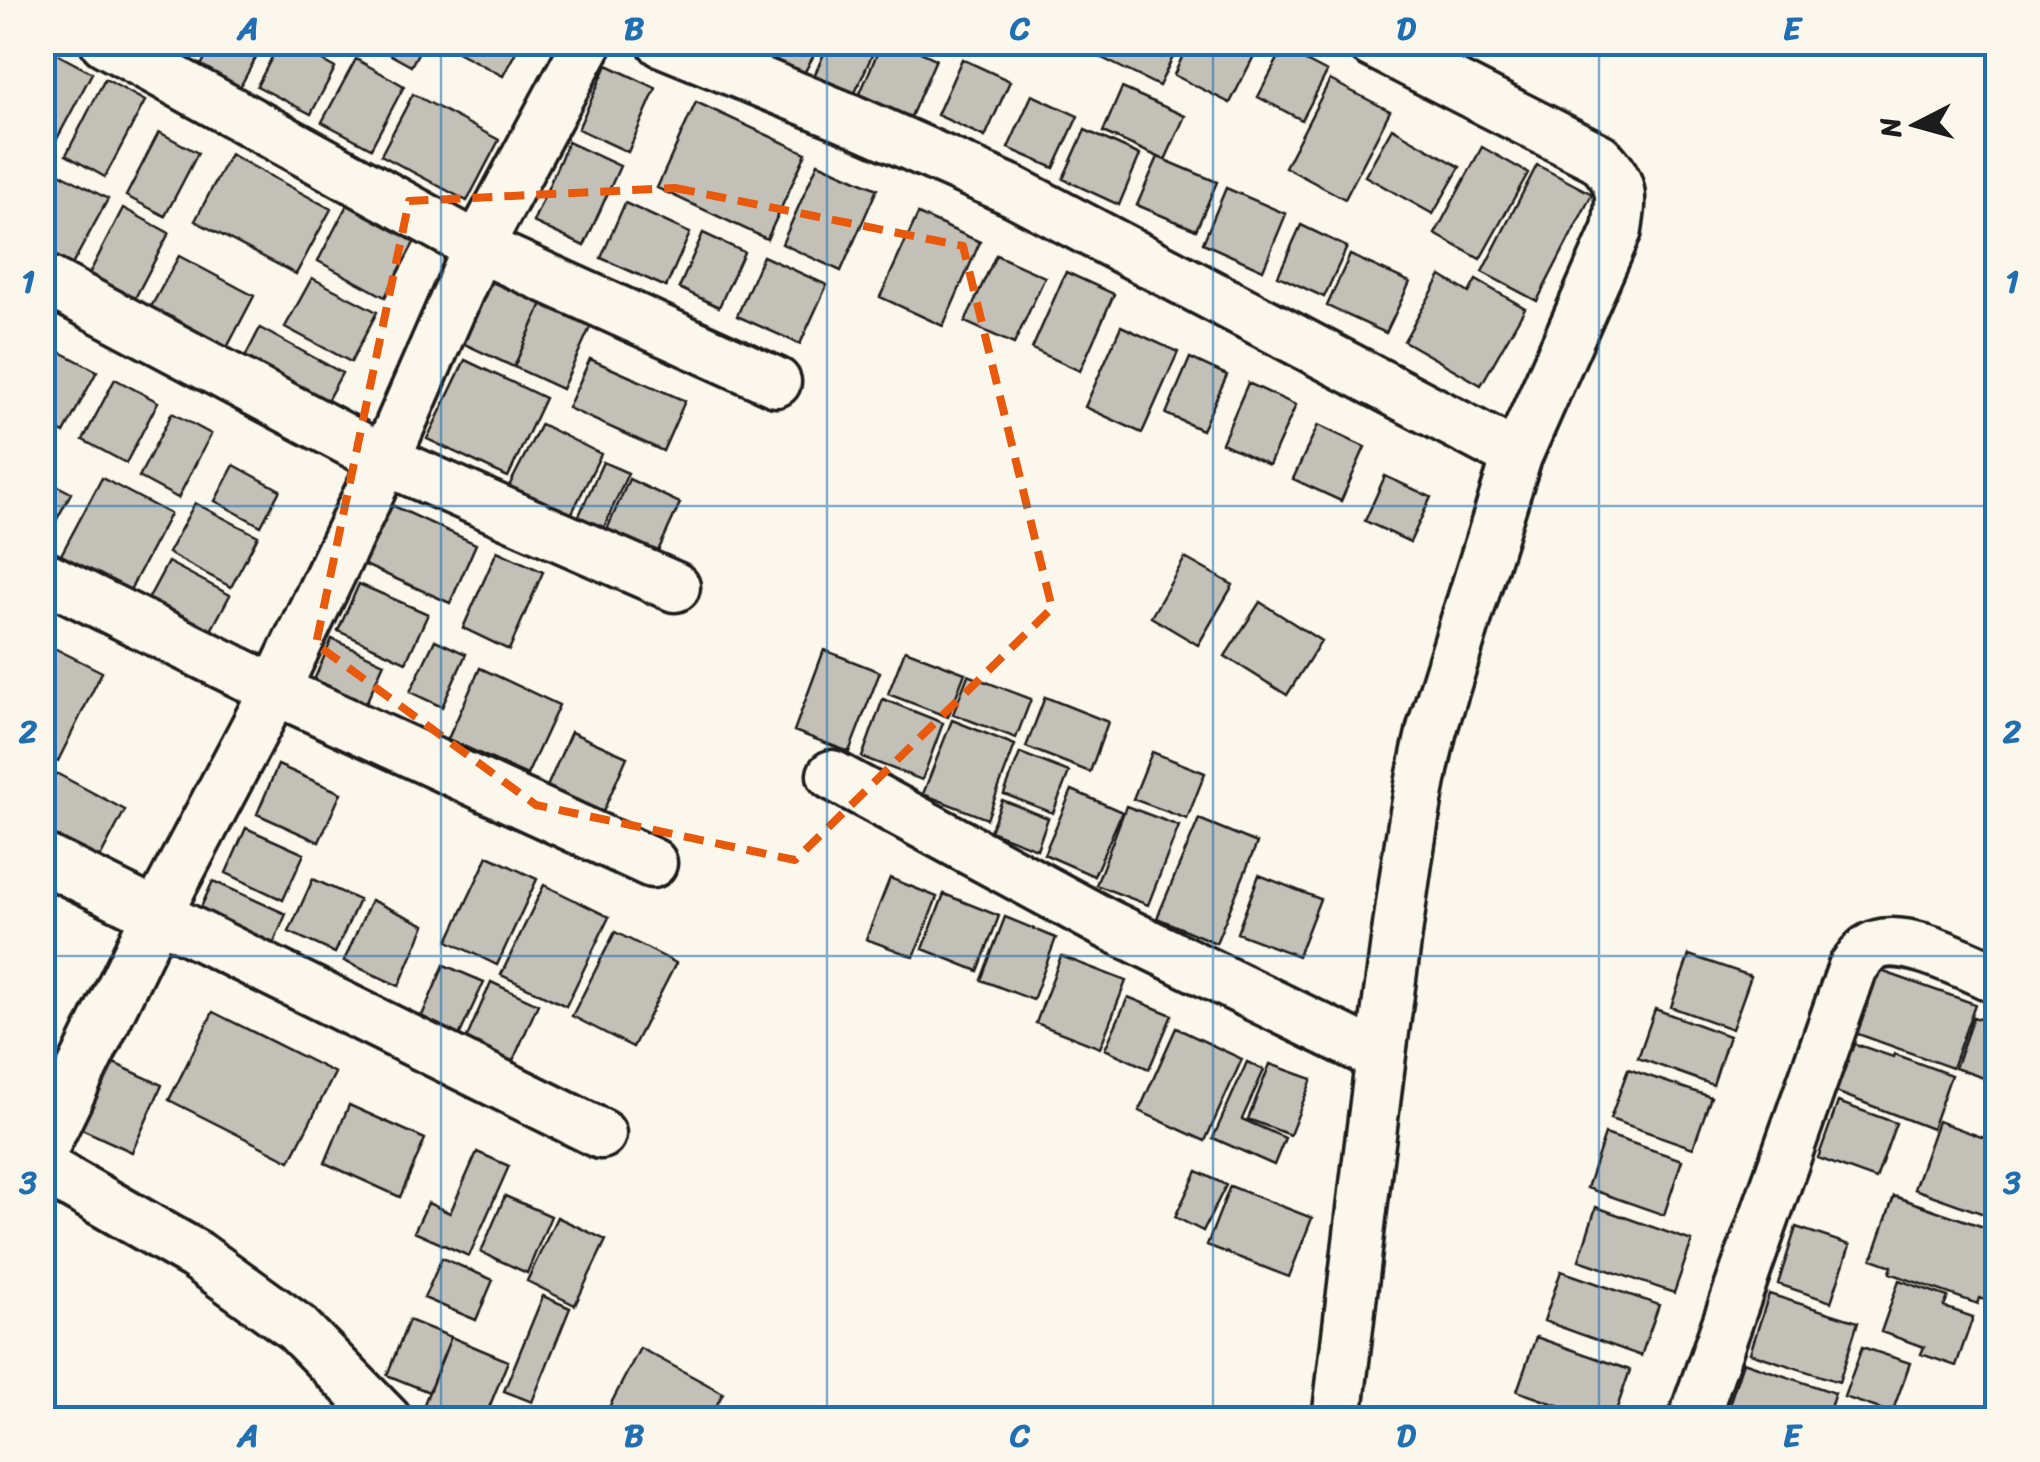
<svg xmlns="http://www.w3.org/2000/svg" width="2040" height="1462" font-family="Sriracha,sans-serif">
<rect width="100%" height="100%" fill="#fbf7ec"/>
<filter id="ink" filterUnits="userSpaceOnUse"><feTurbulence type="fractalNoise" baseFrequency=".01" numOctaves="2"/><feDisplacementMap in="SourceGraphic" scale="20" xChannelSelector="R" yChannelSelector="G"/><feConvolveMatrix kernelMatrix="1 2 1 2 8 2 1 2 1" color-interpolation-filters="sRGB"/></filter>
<g filter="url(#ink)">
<path fill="#c3c0b8" stroke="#1c1c1c" stroke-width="2.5" d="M159,42H191L184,56Z
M213,42H264L239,89L200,68Z
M280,42H288L335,68L311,114L257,86Z
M372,42H424L411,66L371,44Z
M453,42H521L503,76L450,48Z
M741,42H821L802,77Z
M829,42H878L848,108L808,90Z
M882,42H899L936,59L909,121L858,98Z
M1100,42H1180L1159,86L1094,54Z
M1189,42H1261L1230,103L1174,75Z
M1415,42H1464L1451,65Z
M1283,49L1327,72L1302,120L1258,97Z
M51,51L92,73L51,150L42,145V66Z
M356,59L404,86L371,148L322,122Z
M962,59L1010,81L985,137L937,115Z
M607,65L656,88L628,152L578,129Z
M105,79L145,101L105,177L66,155Z
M1330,80L1390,111L1345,199L1285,167Z
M1122,88L1185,116L1165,160L1103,132Z
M413,94L499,140L467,201L381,155Z
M1032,95L1078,116L1054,168L1008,148Z
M696,102L806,153L767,239L657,188Z
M1392,128L1460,167L1433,214L1365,176Z
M1085,130L1140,155L1119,205L1063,179Z
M159,132L198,153L165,216L126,196Z
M568,142L620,166L584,246L533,222Z
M1482,147L1528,173L1480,259L1435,234Z
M230,154L331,209L296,274L195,221Z
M1158,157L1217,182L1196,230L1137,205Z
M818,163L877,189L841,271L782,244Z
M1537,165L1592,194L1537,301L1482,272Z
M48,167L108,199L72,265L42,249V177Z
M1226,188L1286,214L1263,270L1203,243Z
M348,203L416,239L385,297L318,261Z
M625,203L690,233L666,287L601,258Z
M123,208L169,233L133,302L87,278Z
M918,214L980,242L943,326L880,297Z
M1301,225L1347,247L1324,297L1278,276Z
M703,233L744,252L719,307L679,288Z
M996,255L1045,277L1014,344L965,322Z
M1350,255L1410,282L1386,333L1327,306Z
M179,256L254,296L222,357L146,316Z
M763,256L827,285L800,344L737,316Z
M1066,272L1114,294L1080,371L1032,349Z
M490,275L544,299L514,367L460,342Z
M1441,276L1469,293L1476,280L1525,308L1481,385L1404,341Z
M312,278L377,312L351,362L285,327Z
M544,299L593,321L562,389L514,367Z
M1121,326L1178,352L1142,433L1085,407Z
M260,328L342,373L323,408L241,365Z
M43,343L97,371L64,433L42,421Z
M1190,358L1227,375L1202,430L1166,414Z
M590,359L685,401L663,451L568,408Z
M465,360L545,398L508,477L427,439Z
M115,379L158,402L126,463L83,440Z
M1248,383L1296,405L1269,465L1222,443Z
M172,413L211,434L178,498L139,477Z
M541,424L601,454L567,523L506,492Z
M1318,425L1365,447L1341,501L1293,479Z
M603,462L628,473L598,541L573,529Z
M234,465L280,490L261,526L215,501Z
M1385,476L1431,497L1410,542L1365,521Z
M42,478L71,493L42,547Z
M102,478L170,514L129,592L61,555Z
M629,479L680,503L652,564L602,541Z
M383,501L476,544L450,603L356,561Z
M195,503L258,536L231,587L168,553Z
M497,551L543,572L509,650L463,628Z
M1185,558L1233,585L1198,645L1151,617Z
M168,562L230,595L208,636L146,603Z
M359,584L428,614L406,662L338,631Z
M1260,602L1321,641L1287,695L1225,656Z
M332,639L384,663L362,712L310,689Z
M435,640L466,654L442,707L410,692Z
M42,642L102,672L58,761L42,754Z
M824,650L880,672L849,752L794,731Z
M905,650L965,673L948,717L888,694Z
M480,668L559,705L527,775L448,739Z
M968,675L1031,699L1016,738L953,714Z
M1045,697L1108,722L1090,772L1026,747Z
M883,699L943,723L922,780L862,757Z
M952,720L1015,745L987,819L923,794Z
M571,732L627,757L595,830L539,805Z
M1152,752L1205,773L1187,819L1133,799Z
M1020,753L1069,772L1053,813L1004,794Z
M278,765L341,793L319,842L257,814Z
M56,773L125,810L93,871L42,844V800Z
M1072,790L1122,812L1094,876L1044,854Z
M1002,800L1048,818L1037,849L990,831Z
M1126,806L1179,826L1148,905L1096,885Z
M1199,819L1257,843L1216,943L1157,918Z
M246,828L304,854L283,900L226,873Z
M1998,850V951L1986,851Z
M488,856L537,879L497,965L448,941Z
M1259,875L1320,899L1298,956L1237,933Z
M890,878L937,897L914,957L866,939Z
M313,879L359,900L335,953L289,932Z
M213,881L286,914L271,950L197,916Z
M544,885L609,917L566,1006L501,975Z
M944,894L999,916L978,971L923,949Z
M371,900L425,925L399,986L344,961Z
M1005,917L1056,938L1033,1000L981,980Z
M615,932L676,963L633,1047L572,1016Z
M1689,955L1751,976L1732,1029L1671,1007Z
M1061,956L1126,981L1100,1048L1036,1023Z
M444,965L484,982L459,1036L421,1018Z
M1870,967L1975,1004L1952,1068L1847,1030Z
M491,982L538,1004L512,1063L465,1042Z
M1128,997L1172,1015L1149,1069L1105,1049Z
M1655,1009L1729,1036L1713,1085L1638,1058Z
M213,1012L335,1073L290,1161L169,1100Z
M1973,1017L1998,1025V1083L1955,1068Z
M1176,1028L1242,1059L1205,1141L1139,1111Z
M1841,1039L1893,1057L1894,1054L1951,1075L1932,1129L1823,1087Z
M107,1060L162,1085L132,1152L77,1127Z
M1247,1062L1264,1070L1242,1119L1285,1138L1274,1165L1213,1138Z
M1270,1064L1312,1079L1290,1135L1248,1119Z
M1628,1069L1711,1097L1693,1148L1610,1119Z
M1838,1102L1896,1123L1876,1179L1818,1158Z
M1996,1104L1998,1219L1914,1189L1938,1121L1984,1138Z
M349,1105L425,1139L400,1197L325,1163Z
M1605,1134L1682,1160L1664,1215L1587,1188Z
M477,1152L509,1166L469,1256L414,1232L428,1203L450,1213Z
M1197,1171L1226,1185L1203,1231L1175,1217Z
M1230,1186L1312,1218L1289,1277L1207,1245Z
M505,1196L551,1216L527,1273L481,1252Z
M1894,1196L1998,1232V1304L1980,1298L1978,1304L1890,1273L1892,1266L1872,1259Z
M1596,1207L1692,1241L1674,1293L1579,1260Z
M557,1217L606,1240L575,1305L527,1281Z
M1796,1227L1850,1245L1831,1302L1778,1284Z
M442,1258L493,1280L476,1320L424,1298Z
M1561,1271L1659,1305L1641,1356L1544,1321Z
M1899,1280L1948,1297L1944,1307L1973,1317L1956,1366L1921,1354L1924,1347L1881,1332Z
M1769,1294L1858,1322L1839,1382L1750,1353Z
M543,1296L570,1308L532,1402L504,1391Z
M409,1320L451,1337L429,1392L387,1375Z
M451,1337L508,1361L484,1420H462L424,1404Z
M1536,1337L1630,1370L1613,1420H1600L1517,1391Z
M1862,1347L1910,1363L1892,1413L1844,1397Z
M640,1348L723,1393L709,1420H622L607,1411Z
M1743,1362L1835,1393L1826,1420H1724Z"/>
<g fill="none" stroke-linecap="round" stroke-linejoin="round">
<defs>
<path id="minor" d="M105,42L478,247L776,382
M662,42L846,117L1013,191L1517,456
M42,278L385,460L675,587
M42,575L275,690L652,863
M832,775L1105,923L1380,1057
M42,858L601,1134
M42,1151L157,914L275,690L385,460L478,247L588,42
M42,1167L196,1255L297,1328L387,1420
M1337,1420C1354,1278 1370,1135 1389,994C1401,905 1411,817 1432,729L1517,456L1617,230C1622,197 1624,183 1599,158L1371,42
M1693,1420L1853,967C1858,961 1863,953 1869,949C1897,928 1968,966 1998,979"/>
</defs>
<use href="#minor" stroke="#1c1c1c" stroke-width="55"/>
<use href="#minor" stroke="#fbf7ec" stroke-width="48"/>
</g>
</g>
<path fill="none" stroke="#e8590c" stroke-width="8" stroke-dasharray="20 12" stroke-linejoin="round" d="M675,188L963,246L1052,608L795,860L536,805L316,644L409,201Z"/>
<path fill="none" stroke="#1f6fb2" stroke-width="2.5" stroke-opacity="0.55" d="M441,42V1420M827,42V1420M1213,42V1420M1599,42V1420M42,506H1998M42,956H1998"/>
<rect width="2040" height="1462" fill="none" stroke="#fbf7ec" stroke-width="110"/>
<g transform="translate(1915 125) rotate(264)" stroke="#fbf7ec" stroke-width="8" paint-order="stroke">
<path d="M0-8L18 38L0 25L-18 38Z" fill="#1c1c1c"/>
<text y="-15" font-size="28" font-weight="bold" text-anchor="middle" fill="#1c1c1c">N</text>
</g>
<rect x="55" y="55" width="1930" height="1352" fill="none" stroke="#1f6fb2" stroke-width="4"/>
<g font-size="32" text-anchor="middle" font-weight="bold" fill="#1f6fb2">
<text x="248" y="39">A</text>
<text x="634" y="39">B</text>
<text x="1020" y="39">C</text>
<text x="1406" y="39">D</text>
<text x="1792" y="39">E</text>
<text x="28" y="292">1</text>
<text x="2012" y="292">1</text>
<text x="28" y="742">2</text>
<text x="2012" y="742">2</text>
<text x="28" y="1193">3</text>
<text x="2012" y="1193">3</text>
<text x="248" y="1446">A</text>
<text x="634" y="1446">B</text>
<text x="1020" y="1446">C</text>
<text x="1406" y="1446">D</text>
<text x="1792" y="1446">E</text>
</g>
</svg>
